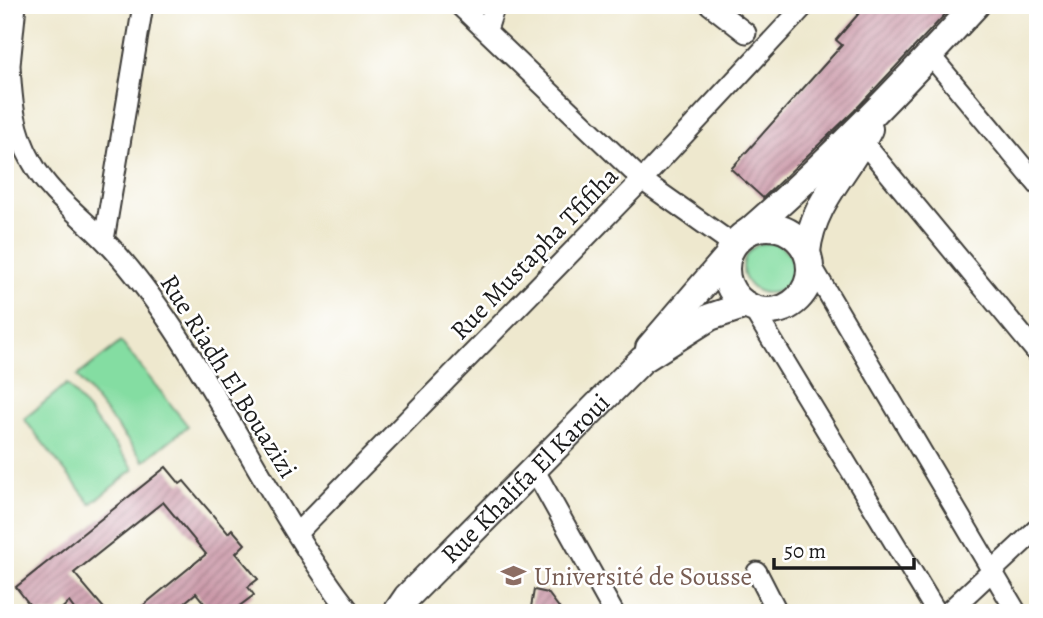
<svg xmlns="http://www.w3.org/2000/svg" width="1043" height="618" font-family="Alegreya,serif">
<defs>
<pattern id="building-hatch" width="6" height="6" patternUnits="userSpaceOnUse" patternTransform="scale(1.75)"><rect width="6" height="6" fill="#ca97a7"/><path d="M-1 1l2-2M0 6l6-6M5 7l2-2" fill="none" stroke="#a37a87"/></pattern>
</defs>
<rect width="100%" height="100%" fill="#fff"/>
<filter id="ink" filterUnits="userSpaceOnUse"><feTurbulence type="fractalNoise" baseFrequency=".0143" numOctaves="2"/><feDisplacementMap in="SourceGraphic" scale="14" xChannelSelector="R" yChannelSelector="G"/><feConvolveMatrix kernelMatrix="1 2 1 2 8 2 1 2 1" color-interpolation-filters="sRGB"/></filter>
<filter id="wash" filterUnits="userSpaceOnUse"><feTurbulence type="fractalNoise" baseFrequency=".00686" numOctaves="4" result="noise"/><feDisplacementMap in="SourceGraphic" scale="28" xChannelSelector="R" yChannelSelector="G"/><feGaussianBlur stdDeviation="1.57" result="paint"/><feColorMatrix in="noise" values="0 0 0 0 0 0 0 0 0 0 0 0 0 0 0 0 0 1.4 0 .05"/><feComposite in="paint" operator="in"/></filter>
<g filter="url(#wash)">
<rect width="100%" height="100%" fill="#eee8ce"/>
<path fill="#84dda2" stroke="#507c5f" stroke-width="2" d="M743 268a25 25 0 1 1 50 0a25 25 0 1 1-50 0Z
M121,342L188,426L144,461L77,376Z
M67,384L134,469L91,504L24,419Z"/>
<g id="blocks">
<path fill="url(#building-hatch)" d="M866,5H954L854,111L763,198L731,169L842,45L836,40Z
M166,467L180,484L184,481L228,533L232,529L245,544L236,553L258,579L248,587L254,595L230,613H212L196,593L172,613H134L206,554L163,502L74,573L108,613H77L69,602L57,613H36L16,587Z
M534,590L548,593L563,613H530Z"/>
</g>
</g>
<g filter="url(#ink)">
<use href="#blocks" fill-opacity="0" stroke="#3c3b37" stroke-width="2"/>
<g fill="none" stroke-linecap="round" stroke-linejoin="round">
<defs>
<path id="street" d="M459,5L642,180L734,245
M710,5L746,33
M487,30L495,5
M930,55L1038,185
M5,65H10C12,100 14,131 32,162C50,195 79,214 104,240C130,266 153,298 173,328C235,421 282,524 351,613
M10,65L16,5
M863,142L1038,354
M104,240L143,5
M810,263L1017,613
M753,309L937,613
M534,469L614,613
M297,533L642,180L805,5
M757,572L778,613
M947,613L1038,528"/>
<g id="secondary">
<circle cx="768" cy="269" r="42"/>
<path d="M748,232C829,162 903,84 976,5"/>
<path d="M807,252C812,202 848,172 869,129"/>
<path d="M649,348L728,256"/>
<path id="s1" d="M396,613L407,597L642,360L710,317L746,305"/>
</g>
</defs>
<use href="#street" stroke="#3c3b37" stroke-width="23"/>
<use href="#secondary" stroke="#3c3b37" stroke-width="30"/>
<use href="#street" stroke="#fff" stroke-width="19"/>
<use href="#secondary" stroke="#fff" stroke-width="26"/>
</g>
</g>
<defs>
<symbol id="university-bare" viewBox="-9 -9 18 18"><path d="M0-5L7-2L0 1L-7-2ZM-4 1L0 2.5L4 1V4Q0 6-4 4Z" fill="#8d6e63" stroke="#fff" stroke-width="2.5" paint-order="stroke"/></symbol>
</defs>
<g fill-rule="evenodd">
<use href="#university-bare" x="496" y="558" width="35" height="35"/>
</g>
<g text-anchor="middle" stroke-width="5" stroke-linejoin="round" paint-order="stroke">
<g font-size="26" fill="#1c1c1c" stroke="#fff">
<text transform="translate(534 253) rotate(-46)" y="9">Rue Mustapha Tfifiha</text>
<text transform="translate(229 376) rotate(58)" y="9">Rue Riadh El Bouazizi</text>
<text dy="9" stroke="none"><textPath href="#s1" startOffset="187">Rue Khalifa El Karoui</textPath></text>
</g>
<g font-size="26" fill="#785e54" stroke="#fff" text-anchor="start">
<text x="534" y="585">Université de Sousse</text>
</g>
</g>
<rect width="1043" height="618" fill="none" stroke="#fff" stroke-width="28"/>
<path d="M774 558v10h140v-10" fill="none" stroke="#1c1c1c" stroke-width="3.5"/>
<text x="784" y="558" font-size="21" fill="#1c1c1c" stroke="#ffffff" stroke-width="5" paint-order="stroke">50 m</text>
</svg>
